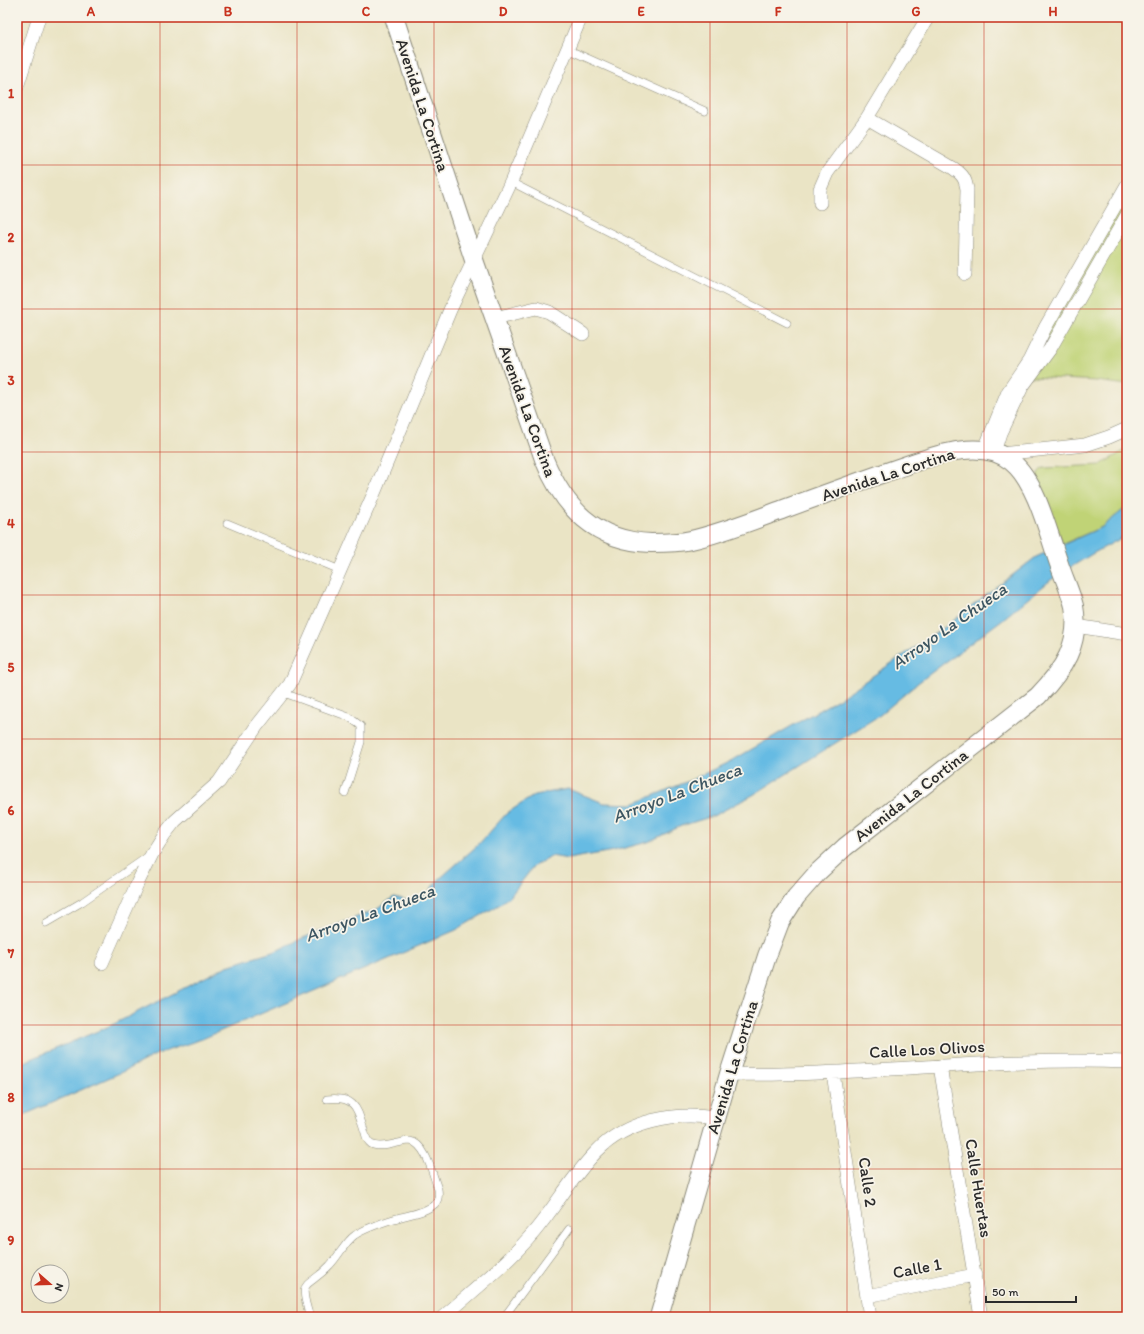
<svg xmlns="http://www.w3.org/2000/svg" width="1144" height="1334" font-family="Itim,sans-serif">
<rect width="100%" height="100%" fill="#f7f3e8"/>
<filter id="ink" filterUnits="userSpaceOnUse"><feTurbulence type="fractalNoise" baseFrequency=".025" numOctaves="2"/><feDisplacementMap in="SourceGraphic" scale="8" xChannelSelector="R" yChannelSelector="G"/><feConvolveMatrix kernelMatrix="1 2 1 2 8 2 1 2 1" color-interpolation-filters="sRGB"/></filter>
<filter id="wash" filterUnits="userSpaceOnUse"><feTurbulence type="fractalNoise" baseFrequency=".012" numOctaves="4" result="noise"/><feDisplacementMap in="SourceGraphic" scale="16" xChannelSelector="R" yChannelSelector="G"/><feGaussianBlur stdDeviation="0.9" result="paint"/><feColorMatrix in="noise" values="0 0 0 0 0 0 0 0 0 0 0 0 0 0 0 0 0 1.4 0 .05"/><feComposite in="paint" operator="in"/></filter>
<g filter="url(#wash)">
<rect width="100%" height="100%" fill="#eae4c5"/>
<path fill="#c0d376" stroke="#767f50" d="M1127,185V385L1096,381L1017,376Z
M1127,449V507L1102,527L1063,544L1036,479C1038,473 1039,470 1044,468L1100,465Z"/>
<path fill="#66bbe3" stroke="#487387" d="M1127,507V533L1118,540L1092,554L1052,579L1003,619L919,682L880,715L753,795L713,816L681,826L648,842L613,851L568,859L551,856L534,866L511,895L499,905L456,930L202,1039L157,1054L122,1072L17,1118V1065L112,1025L227,966L276,951L303,938L357,917L376,910L394,897L410,901L427,894L436,882L478,845L507,813L535,795L568,789L604,803L633,804L691,780L733,760L840,698L945,627L1036,557L1102,527Z"/>
</g>
<g filter="url(#ink)">
<g fill="none" stroke-linecap="round" stroke-linejoin="round">
<defs>
<path id="lane" d="M567,49L705,111
M511,182L787,323
M227,523L340,570
M284,693L349,717L361,726V742L345,793
M46,923L82,902L147,857
M310,1317C297,1277 307,1290 330,1265C339,1256 345,1242 355,1235C366,1228 389,1220 401,1217C412,1214 426,1212 435,1204C439,1200 439,1195 438,1189C433,1176 426,1143 410,1141C404,1141 395,1144 389,1145C383,1146 376,1147 371,1144C367,1141 366,1138 365,1133C357,1109 357,1096 327,1099
M504,1317L569,1229"/>
<path id="street" d="M17,87L39,17
M867,118L953,168C963,175 965,178 967,189L965,274
M820,203V189L827,173L867,118L928,17
M495,318L536,308L549,312L583,334
M984,451L1008,392L1029,361L1045,328L1127,185
M994,452L1000,433L1022,387L1050,349L1127,215
M1001,454L1085,445L1109,437L1127,429
M1076,626L1127,634
M102,963L137,884L152,854L164,835L175,821L219,782L256,727L290,684L375,491L450,310L511,182L581,17
M940,1066L981,1317
M833,1073L870,1317
M729,1074C862,1077 994,1056 1127,1062
M867,1296L975,1275
M443,1317C474,1290 507,1264 534,1232C556,1206 573,1175 597,1151C627,1120 675,1112 715,1118"/>
<path id="secondary" d="M394,17L474,260L544,459C564,508 595,541 651,543C664,543 678,543 691,540C722,533 754,520 784,509C825,494 866,479 907,465C938,454 984,438 1012,462C1038,483 1050,541 1062,572C1066,583 1071,594 1074,606C1081,644 1063,670 1038,696L845,847L818,872L796,897L780,922L767,956L729,1074L659,1317"/>
</defs>
<use href="#lane" stroke="#8a8878" stroke-width="8"/>
<use href="#street" stroke="#8a8878" stroke-width="14"/>
<use href="#secondary" stroke="#8a8878" stroke-width="20"/>
<use href="#lane" stroke="#fff" stroke-width="7"/>
<use href="#street" stroke="#fff" stroke-width="13"/>
<use href="#secondary" stroke="#fff" stroke-width="18"/>
</g>
</g>
<path fill="none" stroke="#c8321e" stroke-width="1" stroke-opacity="0.55" d="M160,17V1317M297,17V1317M434,17V1317M572,17V1317M710,17V1317M847,17V1317M984,17V1317M17,165H1127M17,309H1127M17,452H1127M17,595H1127M17,739H1127M17,882H1127M17,1025H1127M17,1169H1127"/>
<g text-anchor="middle" stroke-width="3.5" stroke-linejoin="round" paint-order="stroke">
<g font-size="17" fill="#2b2b2b" stroke="#f7f3e8">
<text transform="translate(423 105) rotate(72)" y="6">Avenida La Cortina</text>
<text transform="translate(528 411) rotate(70)" y="6">Avenida La Cortina</text>
<text transform="translate(888 474) rotate(-18)" y="6">Avenida La Cortina</text>
<text transform="translate(911 795) rotate(-38)" y="6">Avenida La Cortina</text>
<text transform="translate(927 1049) rotate(-3)" y="6">Calle Los Olivos</text>
<text transform="translate(732 1067) rotate(-73)" y="6">Avenida La Cortina</text>
<text transform="translate(868 1182) rotate(82)" y="6">Calle 2</text>
<text transform="translate(979 1188) rotate(81)" y="6">Calle Huertas</text>
<text transform="translate(917 1268) rotate(-11)" y="6">Calle 1</text>
</g>
<g font-size="18" font-style="italic" fill="#3d5662" stroke="#f7f3e8">
<text transform="translate(949 626) rotate(-35)" y="6">Arroyo La Chueca</text>
<text transform="translate(677 793) rotate(-21)" y="6">Arroyo La Chueca</text>
<text transform="translate(370 913) rotate(-20)" y="6">Arroyo La Chueca</text>
</g>
</g>
<rect width="1144" height="1334" fill="none" stroke="#f7f3e8" stroke-width="44"/>
<g transform="translate(50 1284) rotate(110)"><circle r="19" fill="#f7f3e8" stroke="#a5a39c"/>
<path d="M0-3L7 15L0 10L-7 15Z" fill="#c8321e"/>
<text y="-6" font-size="11" font-weight="bold" text-anchor="middle" fill="#2b2b2b">N</text>
</g>
<path d="M986 1296v6h90v-6" fill="none" stroke="#2b2b2b" stroke-width="2"/>
<text x="992" y="1296" font-size="12" fill="#2b2b2b" stroke="#f7f3e8" stroke-width="3" paint-order="stroke">50 m</text>
<rect x="22" y="22" width="1100" height="1290" fill="none" stroke="#c8321e" stroke-width="1.5"/>
<g font-size="13" text-anchor="middle" font-weight="bold" fill="#c8321e">
<text x="91" y="16">A</text>
<text x="228" y="16">B</text>
<text x="366" y="16">C</text>
<text x="503" y="16">D</text>
<text x="641" y="16">E</text>
<text x="778" y="16">F</text>
<text x="916" y="16">G</text>
<text x="1053" y="16">H</text>
<text x="11" y="98">1</text>
<text x="11" y="242">2</text>
<text x="11" y="385">3</text>
<text x="11" y="528">4</text>
<text x="11" y="672">5</text>
<text x="11" y="815">6</text>
<text x="11" y="958">7</text>
<text x="11" y="1102">8</text>
<text x="11" y="1245">9</text>
</g>
</svg>
